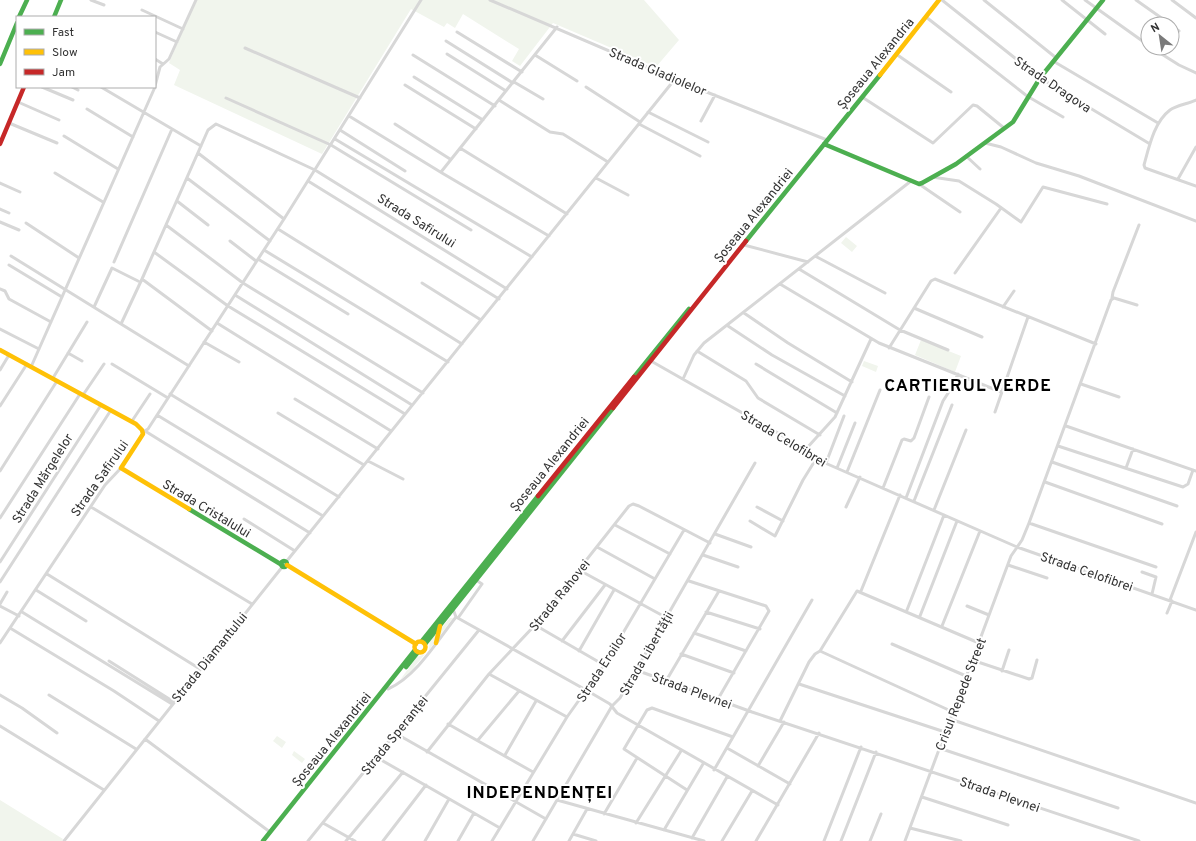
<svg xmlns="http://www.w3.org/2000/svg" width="1196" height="841" font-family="Overpass,sans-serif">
<rect width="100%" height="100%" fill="#fff"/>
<path fill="#f1f5ed" d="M196,0H644L679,40L656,67L553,23L520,66L512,61L519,49L463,14L455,28L447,23L444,27L411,9L322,154L174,85L180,70L169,63Z
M846,237L857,246L852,252L841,243Z
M921,340L961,356L955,372L915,355Z
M864,361L878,366L876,372L862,366Z
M450,618H453L429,650L430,641Z
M425,654L411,671L400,680L417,657Z
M277,736L286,742L282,748L273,741Z
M294,751L305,759L302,763L292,755Z
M0,800L63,839L62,841H0Z"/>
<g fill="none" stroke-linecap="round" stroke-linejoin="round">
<path stroke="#d7d7d7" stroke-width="3" d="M91,0L104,5
M490,0L684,83L827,140
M942,0L1040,78L1150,144
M984,0L1055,57
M1062,0L1105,34
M1085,0L1148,45
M1136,0L1170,24
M1172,0L1196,18
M142,10L183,29
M926,17L1027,96L1063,117
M1172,26L1179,31
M155,32L177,42
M457,32L522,72
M446,41L513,83
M245,48L360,98
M1152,48L1179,65L1196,73
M447,54L506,91
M896,54L951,92
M413,55L495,106
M535,55L577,81
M155,59L163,64
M1053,61L1158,123
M414,77L483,120
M514,82L543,99
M405,85L476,129
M155,86L160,67L169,59L196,0
M42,87L73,100
M72,87L78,90
M101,87L201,146
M586,87L640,122
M862,97L933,143L973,105L977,106L1004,128
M226,98L331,145
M499,100L550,132L563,134L608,162
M1196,100C1188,104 1177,105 1170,110C1154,122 1149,147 1144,165L1145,168L1196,186
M18,102L59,120
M87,109L133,137
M648,112L708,142
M349,116L442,173L549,236
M701,121L715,95
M9,123L57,143
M395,124L450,159
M639,124L700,156
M340,130L405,171
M64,136L118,169
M335,139L532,257
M985,143L1001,147L1036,163L1079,176L1196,221
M331,145L471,230
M460,148L567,214
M198,153L284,219
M966,156L980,169
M441,172L557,27
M55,173L103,202
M932,177L959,181L996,204L1021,222L1043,187L1107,204
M187,178L270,241
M596,178L628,195
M1178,179L1196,147
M308,181L499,299
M0,183L20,192
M919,184L960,212
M177,201L208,225
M0,209L9,213
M0,222L19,230
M26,223L79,258
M166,225L243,283L423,393
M278,229L462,344
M230,241L256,261
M744,245L808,262
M264,250L448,362
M154,252L228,306L405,414
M11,256L189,366
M815,256L885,293
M258,259L348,314
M114,262L172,129
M9,265L62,297
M799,269L900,330L948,350
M955,273L1001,208
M142,279L212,331
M422,283L481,320
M780,284L879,343L1001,392
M0,289L5,291L9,299L51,322
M235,295L412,405
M1112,298L1113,292L1139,225
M94,307L112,268L138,281
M1003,307L1014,291
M914,308L982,337
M744,313L788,343L852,382
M217,323L391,431
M121,324L142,279L208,130L216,124L315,170L507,289
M728,326L772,355L845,396
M0,329L39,349
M204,342L239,362
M889,348L931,281L935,279L1096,344
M697,351L746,381L758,398L820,435
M68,353L82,361
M651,361L806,449
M112,364L168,398
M756,364L837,413
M31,367L155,87
M0,370L9,355
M53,378L87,322
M683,379L694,355L704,343L911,181
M1081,384L1119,397
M170,394L339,497
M83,395L104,364
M295,399L378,449
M0,406L27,364
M995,412L1028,317
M278,413L364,465
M157,415L323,516
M132,421L150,394
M1066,426L1196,471
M145,431L310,533
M143,432L148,429L284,219L421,0
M1058,446L1183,487L1188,484L1193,470
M806,449L807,454L816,459L1017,547L1196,610
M806,449L835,417L871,339
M368,461L403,479
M1052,462L1177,506
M826,463L844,416
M837,468L855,423
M1126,468L1133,449
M0,471L57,381
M847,472L880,390
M1045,482L1162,524
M883,488L902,440L904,439L911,441L914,438L929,397
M906,498L943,401L952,387L958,374
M914,501L952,405
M91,507L252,604
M757,507L783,521
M846,507L860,477
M934,510L966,430
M0,518L80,394
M244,519L295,551
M750,521L775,536L803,480L816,459
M1029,523L1156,567
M615,525L670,554
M715,534L751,547
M597,547L655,579
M703,555L738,567
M0,562L101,405
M286,562L675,79
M1008,565L1047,578
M579,570L667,618
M1142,572L1156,577L1152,594
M47,574L200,669
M689,581L766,606L769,611L718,699
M0,582L111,410
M36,590L86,621
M861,591L900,495
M1170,600L1196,532
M0,604L7,592
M0,606L19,616
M967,606L989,615
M453,609L456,617L586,690L610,704L617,713L778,805
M907,610L944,515
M22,612L172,704
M706,612L760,629
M1167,613L1172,601
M920,616L957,521
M458,618L482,584L476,580
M535,625L604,665
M942,626L980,531
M10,628L114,691L159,721
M694,633L746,651
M562,641L605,585
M0,643L105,485L121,468
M892,644L966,676
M579,651L614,590
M820,651L953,712
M681,654L734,673
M972,660L1029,679L1032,678L1037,660
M109,661L174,702
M636,670L752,712L1139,841
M1002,671L1009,650
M489,674L567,717
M666,681L719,591
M799,684L945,732
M388,689C416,677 438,640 456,617
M0,695L22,708L57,733
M49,695L136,749
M950,719L1196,803
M780,721L809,662L815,654L820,651L857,591L979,643
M448,724L533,772
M0,726L104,790
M395,733L546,819
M145,739L270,832
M478,740L519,691
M727,748L790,784
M939,748L1118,808
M427,752L489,674L535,625L629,506L633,504L639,506L710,543
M505,755L536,701
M376,757L500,828
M758,766L784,722
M714,770L812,600
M687,790L624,749L647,710L652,708L733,737
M922,797L1008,825
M557,800L704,841
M604,814L637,758
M323,823L355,841
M636,823L681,751
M910,828L961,841
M664,830L703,764
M573,834L596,841
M692,838L727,777
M64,841L283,566
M308,841L479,630
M346,841L403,772
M383,841L426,785
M425,841L449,799
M458,841L474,813
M492,841L567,717L604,665L684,530
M533,841L612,706L620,698L755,463
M569,841L587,809
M722,841L752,791
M756,841L819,733
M824,841L861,747
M841,841L876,752
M870,841L881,814
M905,841L1011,556L1022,540L1029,523L1111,300L1114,298L1137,305"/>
<path stroke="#4caf50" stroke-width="4.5" d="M19,17L27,0
M54,17L61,0
M0,64L17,23
M824,144L919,184L922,183L956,164L1013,122L1040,78L1103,0
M746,241L880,75
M634,377L689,309
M189,509L282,565
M281 564a3 3 0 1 1 6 0a3 3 0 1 1-6 0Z
M422,641L538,496
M425,644L613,408
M406,667L418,652
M263,841L415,650"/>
<path stroke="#ffc107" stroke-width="4.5" d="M880,75L939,0
M0,350L136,424L142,430L143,434L121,468L189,509
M287,565L416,644
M414.5 647a5.5 5.5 0 1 1 11 0a5.5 5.5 0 1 1-11 0Z
M436,643L440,626"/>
<path stroke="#c62828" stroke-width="4.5" d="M0,144L24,87
M613,408L746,241
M538,496L634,377"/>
</g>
<g text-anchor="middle" stroke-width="4" stroke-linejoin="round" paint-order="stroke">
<g font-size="13" fill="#333" stroke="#fff">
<text transform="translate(875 63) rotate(-51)" y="5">Șoseaua Alexandria</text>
<text transform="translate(658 71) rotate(23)" y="5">Strada Gladiolelor</text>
<text transform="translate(1053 84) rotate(34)" y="5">Strada Dragova</text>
<text transform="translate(753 215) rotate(-51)" y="5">Șoseaua Alexandriei</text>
<text transform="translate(417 220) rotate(32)" y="5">Strada Safirului</text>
<text transform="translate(784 438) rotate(31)" y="5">Strada Celofibrei</text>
<text transform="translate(549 464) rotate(-51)" y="5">Șoseaua Alexandriei</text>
<text transform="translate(42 478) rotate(-58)" y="5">Strada Mărgelelor</text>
<text transform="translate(99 478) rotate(-55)" y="5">Strada Safirului</text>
<text transform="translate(207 508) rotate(31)" y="5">Strada Cristalului</text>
<text transform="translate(1087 571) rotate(19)" y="5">Strada Celofibrei</text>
<text transform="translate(559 595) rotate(-51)" y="5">Strada Rahovei</text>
<text transform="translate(646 653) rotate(-60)" y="5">Strada Libertății</text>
<text transform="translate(209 657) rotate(-51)" y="5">Strada Diamantului</text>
<text transform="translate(601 667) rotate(-57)" y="5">Strada Eroilor</text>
<text transform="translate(692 690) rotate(20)" y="5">Strada Plevnei</text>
<text transform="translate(960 694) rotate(-69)" y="5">Crisul Repede Street</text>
<text transform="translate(394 735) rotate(-51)" y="5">Strada Speranței</text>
<text transform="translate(331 739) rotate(-51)" y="5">Șoseaua Alexandriei</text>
<text transform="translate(1000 794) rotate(19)" y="5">Strada Plevnei</text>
</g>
<g font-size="17" font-weight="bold" letter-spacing="1" fill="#000" stroke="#fff">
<text x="968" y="391">CARTIERUL VERDE</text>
<text x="540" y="798">INDEPENDENȚEI</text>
</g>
</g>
<rect x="16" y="16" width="140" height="72" fill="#ffffff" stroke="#adadad"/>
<rect x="24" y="29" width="20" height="6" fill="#4caf50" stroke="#adadad"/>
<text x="52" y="36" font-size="12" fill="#333333">Fast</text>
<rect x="24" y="49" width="20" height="6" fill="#ffc107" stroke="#adadad"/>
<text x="52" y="56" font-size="12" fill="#333333">Slow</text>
<rect x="24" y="69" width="20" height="6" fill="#c62828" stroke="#adadad"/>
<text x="52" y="76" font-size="12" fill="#333333">Jam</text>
<g transform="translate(1160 36) rotate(330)"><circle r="19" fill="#ffffff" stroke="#adadad"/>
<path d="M0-3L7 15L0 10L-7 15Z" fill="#7a7a7a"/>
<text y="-6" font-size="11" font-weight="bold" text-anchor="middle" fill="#333333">N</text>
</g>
</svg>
